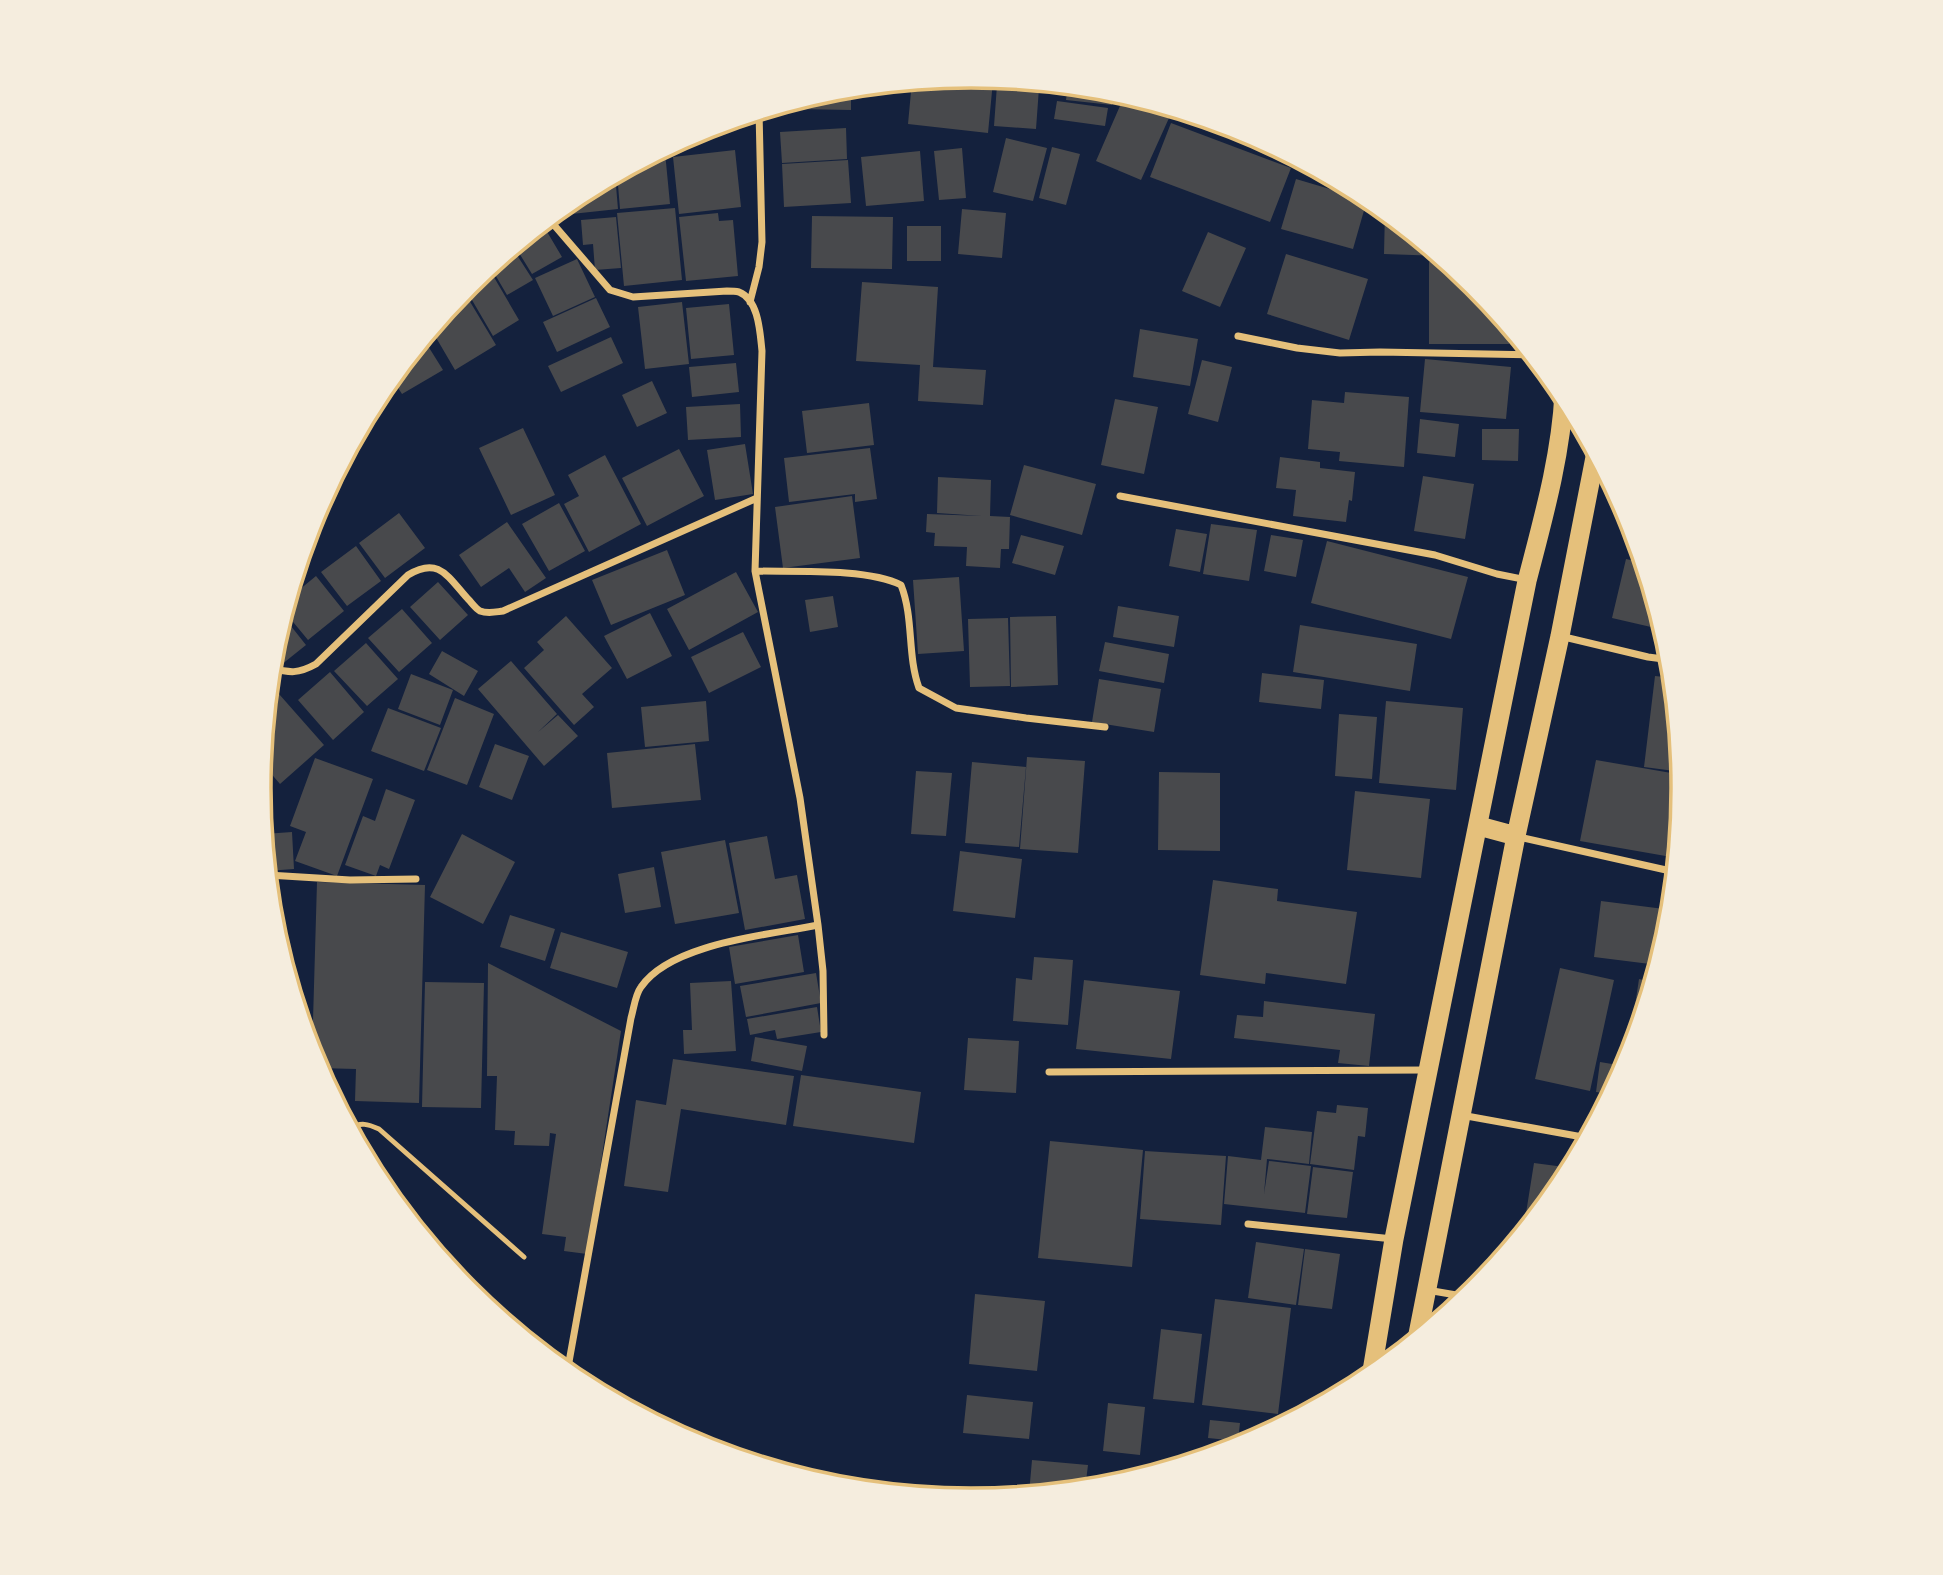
<svg xmlns="http://www.w3.org/2000/svg" width="1943" height="1575" font-family="'Public Sans',sans-serif">
<rect width="100%" height="100%" fill="#14213d"/>
<path fill="#48494c" d="M954,77L993,81L988,133L908,124L912,81Z
M997,85L1039,88L1036,129L994,126Z
M1068,85L1114,90L1112,105L1066,100Z
M851,87V110L796,109V100L833,89Z
M1123,99L1169,118L1141,180L1096,161Z
M1057,101L1108,108L1105,126L1054,119Z
M1151,101L1183,111L1180,117L1150,102Z
M1171,123L1291,168L1270,222L1150,177Z
M846,128L847,159L782,163L780,132Z
M1006,138L1047,148L1033,201L993,192Z
M1052,147L1080,154L1066,205L1039,198Z
M962,148L966,198L939,200L934,151Z
M735,150L741,207L679,214L673,157Z
M920,151L924,201L866,206L861,157Z
M665,152L670,204L620,209L617,173L654,153Z
M848,160L851,203L784,207L782,164Z
M615,174L618,209L553,216V214L576,195Z
M1296,179L1367,200L1353,249L1281,229Z
M675,208L682,280L624,286L617,213Z
M962,209L1006,213L1002,258L958,254Z
M1385,210L1442,256L1384,254Z
M718,213L719,221L733,220L738,276L686,281L679,217Z
M812,216L893,217L892,269L811,268Z
M616,217L621,268L595,270L593,244L583,245L581,220Z
M907,226H941V261H907Z
M546,230L562,257L532,274L516,248Z
M1208,232L1246,248L1220,307L1182,291Z
M515,252L533,280L507,295L490,266Z
M1286,254L1368,279L1349,340L1267,314Z
M577,259L595,297L553,316L535,278Z
M1429,262H1449L1475,284L1508,325L1509,344H1429Z
M488,267L519,320L493,336L465,288Z
M862,282L938,287L933,367L986,370L983,405L918,401L920,365L856,361Z
M463,290L496,345L455,370L431,329Z
M596,298L610,327L557,352L543,322Z
M682,302L689,364L645,369L638,307Z
M729,304L734,355L691,359L686,308Z
M1140,329L1198,339L1190,386L1133,377Z
M611,337L623,363L561,392L548,366Z
M423,338L443,370L402,394L391,377Z
M1425,359L1511,367L1506,419L1420,412Z
M1202,360L1232,367L1218,422L1188,414Z
M736,363L739,392L692,397L689,367Z
M652,381L667,413L637,427L622,395Z
M1345,392L1409,397L1404,467L1339,461L1340,452L1308,449L1312,400L1344,403Z
M1115,399L1158,407L1144,474L1101,465Z
M869,403L874,445L807,453L802,411Z
M740,404L741,437L688,440L686,407Z
M1420,419L1459,424L1455,457L1417,453Z
M523,428L555,495L511,515L479,448Z
M1482,429H1519L1518,461L1482,460Z
M745,444L753,494L715,500L707,450Z
M870,448L877,499L855,502V494L789,502L784,458Z
M679,449L704,496L647,526L622,478Z
M605,455L641,524L589,552L564,504L579,496L568,475Z
M1280,457L1320,462V468L1355,472L1352,501L1349,500L1346,522L1293,516L1296,490L1276,488Z
M1024,465L1096,484L1082,535L1010,515Z
M1423,476L1474,484L1465,539L1414,531Z
M938,477L991,480L990,516L1010,517L1009,549H1001L1000,568L966,566L967,547L934,546L935,533L926,532L927,514L982,516L937,513Z
M852,496L860,558L783,568L775,507Z
M559,503L585,551L549,571L522,524Z
M399,513L425,548L385,578L359,543Z
M507,522L546,578L525,592L509,568L481,587L459,555Z
M1211,524L1257,530L1249,581L1203,574Z
M1176,529L1207,534L1200,572L1169,566Z
M1021,535L1064,546L1055,575L1012,563Z
M1271,535L1303,540L1296,577L1264,571Z
M1327,541L1468,577L1451,639L1311,603Z
M356,546L381,581L347,606L321,572Z
M667,550L685,595L611,625L592,580Z
M1626,559L1644,563L1664,630L1612,618Z
M736,572L758,612L689,650L667,609Z
M316,576L344,611L308,640L284,611L288,599Z
M959,577L964,651L918,654L913,580Z
M438,582L468,615L440,640L410,607Z
M833,596L838,627L810,632L805,600Z
M1118,606L1179,616L1174,647L1113,637Z
M402,609L432,643L399,672L368,638Z
M650,613L672,656L627,679L604,636Z
M283,616L306,645L276,669L272,663L273,648Z
M566,616L612,668L582,694L594,707L574,725L524,668L544,650L537,642Z
M1056,616L1058,685L1011,687L1010,617Z
M1008,618L1010,686L970,687L968,619Z
M1300,625L1417,644L1410,691L1293,672Z
M743,632L761,667L709,693L691,657Z
M1105,642L1169,654L1164,683L1099,671Z
M366,643L398,679L367,706L334,671Z
M442,651L478,671L464,696L429,674Z
M511,661L557,714L538,732L558,715L578,736L544,766L478,689Z
M330,672L364,712L333,740L298,700Z
M1262,673L1324,680L1321,709L1259,702Z
M411,674L453,690L440,725L398,709Z
M1655,676L1673,678L1682,772L1644,767Z
M1099,679L1161,689L1154,732L1092,722Z
M279,694L324,745L280,784L262,763L268,704Z
M455,698L494,714L467,785L427,770Z
M706,701L709,741L645,747L641,707Z
M1386,701L1463,708L1456,790L1379,783Z
M388,708L441,728L424,771L371,751Z
M1339,714L1377,717L1372,779L1335,776Z
M495,744L529,756L512,800L479,787Z
M695,744L701,800L612,808L607,753Z
M1027,757L1085,761L1078,853L1020,849Z
M315,758L373,779L337,876L295,861L306,832L290,826Z
M1596,760L1683,775L1684,788L1677,858L1580,841Z
M972,762L1026,767L1019,847L965,843Z
M916,771L952,773L946,836L911,834Z
M1159,772L1220,773V851L1158,850Z
M386,789L415,800L389,869L380,865L376,876L345,865L363,816L375,821Z
M1355,791L1430,799L1421,878L1347,870Z
M292,832L294,869L267,871L264,834Z
M462,834L515,862L483,924L430,897Z
M767,836L775,879L797,875L805,919L745,930L729,843Z
M725,840L739,913L675,924L661,852Z
M960,851L1022,859L1015,918L953,911Z
M654,867L661,907L625,913L618,874Z
M1213,880L1278,889L1277,901L1357,912L1346,984L1266,973L1265,984L1200,975Z
M317,882L425,885L419,1103L355,1101L356,1069L318,1068L313,1060L312,1055Z
M1601,901L1672,910L1670,927L1658,965L1594,957Z
M510,915L555,929L545,961L500,947Z
M561,932L628,952L617,988L550,968Z
M798,935L804,972L735,984L729,947Z
M1034,957L1073,960L1068,1025L1013,1021L1016,978L1032,980Z
M488,963L621,1031L587,1254L564,1251L566,1237L542,1234L556,1134L550,1133L549,1146L514,1145L515,1131L495,1130L497,1076H487Z
M1560,968L1614,980L1590,1091L1535,1079Z
M816,973L821,1003L746,1017L740,986Z
M1639,979L1653,982L1635,1040L1630,1039Z
M1084,980L1180,991L1171,1059L1076,1049Z
M731,981L736,1051L684,1054L683,1030H692L690,983Z
M425,982L484,983L481,1108L422,1107Z
M1264,1001L1375,1014L1369,1066L1338,1063L1340,1050L1234,1038L1237,1015L1263,1017Z
M817,1007L821,1032L777,1039L775,1030L750,1035L747,1019Z
M755,1037L807,1046L802,1071L751,1061Z
M968,1038L1019,1041L1016,1093L964,1090Z
M673,1059L794,1076L786,1125L681,1109L668,1192L624,1186L636,1100L666,1105Z
M1600,1062L1624,1066L1623,1072L1611,1094L1596,1092Z
M801,1075L921,1092L914,1143L793,1126Z
M1337,1105L1368,1108L1365,1137L1358,1136L1354,1170L1310,1164L1317,1111L1336,1113Z
M1265,1127L1312,1132L1309,1164L1267,1159L1264,1194L1269,1161L1311,1166L1305,1213L1224,1204L1228,1156L1261,1160Z
M1050,1141L1143,1150L1132,1267L1038,1258Z
M1145,1151L1226,1156L1221,1225L1140,1219Z
M1534,1163L1572,1168L1563,1184L1523,1232Z
M1313,1167L1353,1172L1347,1218L1307,1214Z
M1256,1242L1304,1249L1296,1305L1248,1298Z
M1305,1249L1340,1254L1332,1309L1298,1305Z
M975,1294L1045,1301L1037,1371L969,1364Z
M1215,1299L1291,1308L1278,1414L1202,1405Z
M1161,1329L1202,1334L1194,1403L1153,1399Z
M967,1395L1033,1402L1029,1439L963,1433Z
M1108,1403L1145,1407L1140,1455L1103,1451Z
M1210,1420L1240,1423L1238,1441L1208,1438Z
M1032,1460L1088,1465L1085,1489L1029,1494Z"/>
<g fill="none" stroke-linecap="round" stroke-linejoin="round">
<path stroke="#e5c07b" stroke-width="5" d="M350,1128C361,1122 368,1124 379,1129L524,1257
M1153,1473L1159,1468L1189,1462"/>
<path stroke="#e5c07b" stroke-width="7" d="M548,218L610,290L633,297L727,291C731,291 735,291 739,292C759,300 760,333 762,351L755,571L800,798L818,925L823,971L824,1035
M750,302L759,267L762,242L759,111
M1238,336L1297,348L1340,353L1380,352L1534,355
M1120,496L1435,555L1497,574L1527,580
M755,571C794,572 868,568 901,585C914,618 907,655 919,688L956,708L1026,718L1105,727
M1560,636L1648,657L1671,660
M271,668C290,673 298,674 316,664L408,575C439,556 448,577 468,599C472,603 475,608 480,611C488,614 495,612 503,611L757,498
M1519,837L1675,872
M268,875L350,880L416,879
M1049,1072L1425,1070
M1461,1115L1588,1138
M1248,1224L1393,1239
M459,1280L481,1302
M1427,1290L1468,1297
M567,1373L631,1018C634,1008 635,995 641,987C671,943 769,935 818,925"/>
<path stroke="#e5c07b" stroke-width="19" d="M1479,826L1516,836
M1417,1339L1516,836L1560,636L1596,452
M1371,1377L1394,1239L1527,581C1543,519 1561,456 1564,393"/>
</g>
<path d="M0 0H1943V1575H0ZM271 788a700 700 0 1 1 1400 0a700 700 0 1 1-1400 0Z" fill="#f5edde" fill-rule="evenodd"/>
<path fill="none" stroke="#e5c07b" stroke-width="3.5" d="M271 788a700 700 0 1 1 1400 0a700 700 0 1 1-1400 0Z"/>
</svg>
